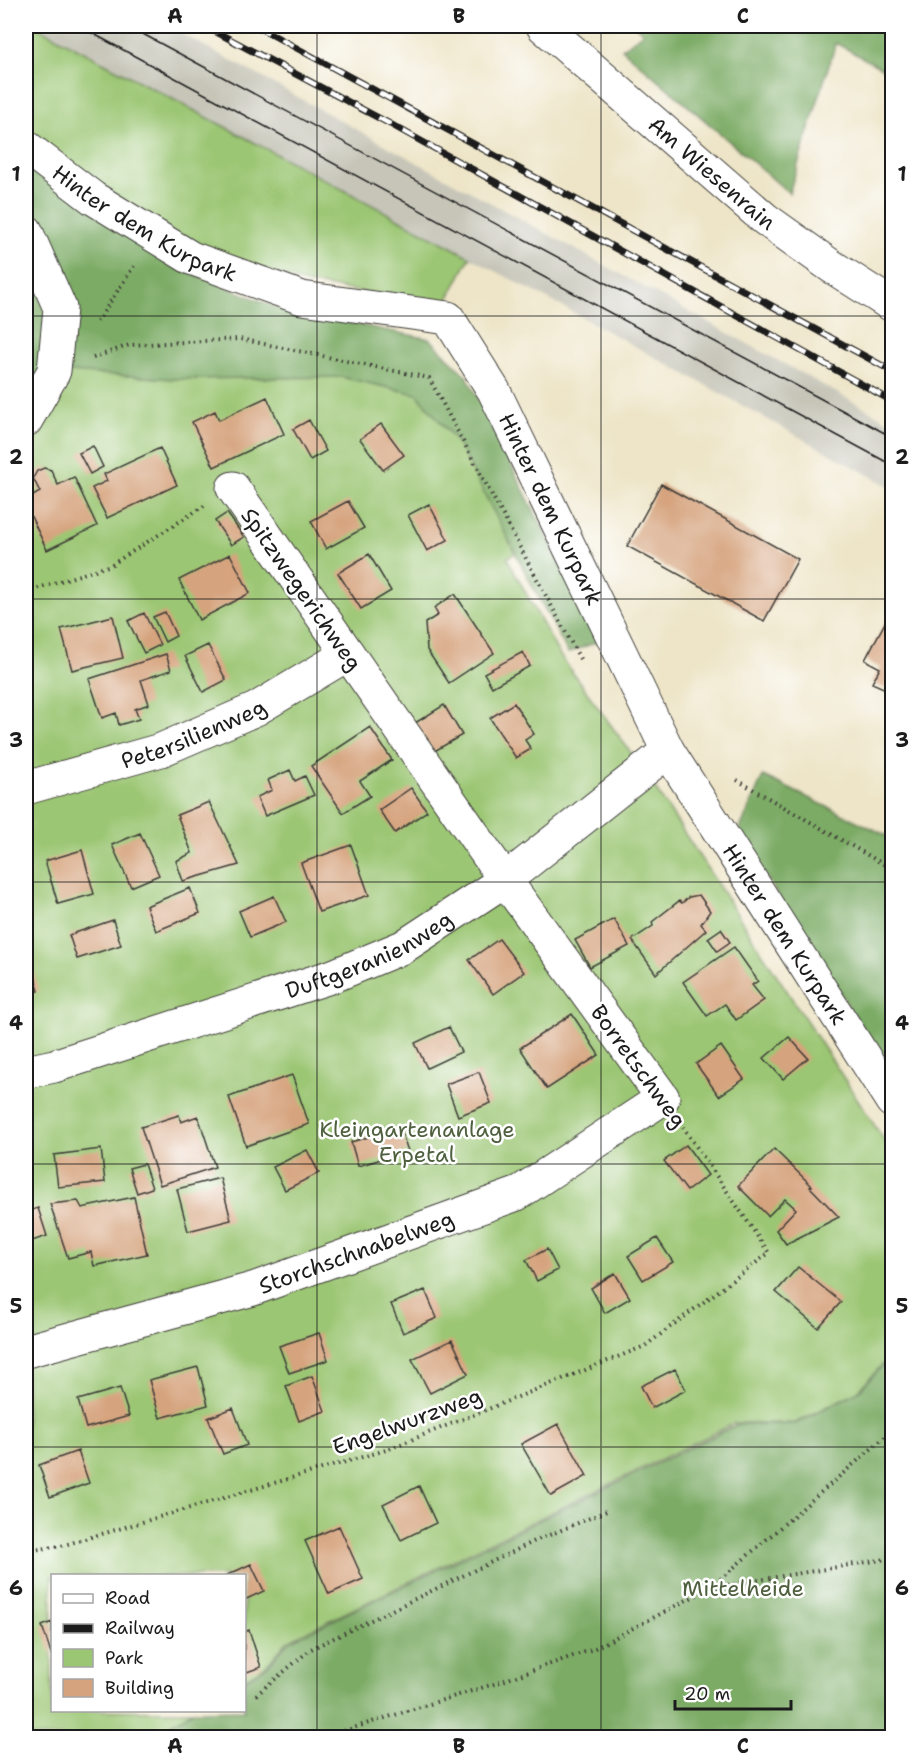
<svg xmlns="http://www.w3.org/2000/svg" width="918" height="1763" font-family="'Shantell Sans',sans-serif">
<rect width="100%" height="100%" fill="#fff"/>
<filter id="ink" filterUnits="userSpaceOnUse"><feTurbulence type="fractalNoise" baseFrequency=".0167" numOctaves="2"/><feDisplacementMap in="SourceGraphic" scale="12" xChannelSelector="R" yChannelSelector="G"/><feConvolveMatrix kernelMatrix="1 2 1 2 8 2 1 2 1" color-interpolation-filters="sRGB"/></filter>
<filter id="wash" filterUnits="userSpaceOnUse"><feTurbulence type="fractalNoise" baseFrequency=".008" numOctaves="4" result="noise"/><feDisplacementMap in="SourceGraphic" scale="24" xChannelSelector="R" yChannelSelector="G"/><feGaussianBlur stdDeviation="1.35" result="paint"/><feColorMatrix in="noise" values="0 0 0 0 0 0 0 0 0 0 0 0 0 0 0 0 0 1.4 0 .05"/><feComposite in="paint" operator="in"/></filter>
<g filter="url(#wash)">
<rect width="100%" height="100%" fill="#eee5c8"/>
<path fill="#c6c5b8" d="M35,26H168L892,423V488L578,315Z"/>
<path fill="#9bc673" stroke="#5c7148" stroke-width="1.5" d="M27,26H35L470,257L445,305L306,283L195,247L101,187L26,131Z
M54,371L175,379L341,377L417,394L457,442L516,552L507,558L559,654L640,765L890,1149L892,1155V1354L858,1391L795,1423H735L287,1641L267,1665L245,1679L244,1576H52V1710L193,1711L165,1728L127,1737H26V420Z"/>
<path fill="#7cab65" stroke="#4c6440" stroke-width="1.5" d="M636,26H892V74L836,43L789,193L622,49L643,33Z
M26,161L186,271L283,310L430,339L467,377L599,641L568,653L457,442L417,394L341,377L175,379L54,371L26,420Z
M763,776L892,838V1075L738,833Z
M892,1355V1737H127L165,1728L193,1711L244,1710L245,1680L268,1666L288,1642L738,1424H795L859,1391Z"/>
<g id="blocks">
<path fill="#d5a37d" d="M267,397L284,434L214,467L192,422L215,411L219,420Z
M309,420L326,451L310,460L293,429Z
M381,424L404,455L383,470L360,439Z
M93,446L103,467L90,474L79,453Z
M160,448L177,485L107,518L92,488L107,481L104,474Z
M44,468L51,470L58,485L74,477L97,526L47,550L26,506V500L40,492L33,478L37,471Z
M661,484L798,559L764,621L627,546Z
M348,501L364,528L326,549L311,521Z
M429,504L448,540L427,551L408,515Z
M227,513L244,537L231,545L215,521Z
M230,554L250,593L199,620L179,580Z
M369,554L391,591L361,609L338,573Z
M455,594L494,653L449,683L427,650L425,623L438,615L434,608Z
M165,612L176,636L165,642L153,617Z
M144,613L160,645L144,653L128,621Z
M113,616L123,658L72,670L61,629Z
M887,619L892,621V682L888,690L872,683L880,668L865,660Z
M208,645L226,680L203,692L185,656Z
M523,652L530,666L492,687L484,673Z
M166,654L171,670L141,680L149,704L135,709L139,719L119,725L116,713L102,718L89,679Z
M514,703L534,734L525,740L531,749L516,758L490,718Z
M444,705L462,735L433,752L415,723Z
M370,727L392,760L360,781L370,796L343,813L311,766Z
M290,770L295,781L305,776L314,795L265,816L257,797L272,790L268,780Z
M411,788L427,811L395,833L379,810Z
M209,802L239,865L183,881L176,861L192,853L177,815Z
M140,833L159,875L131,887L112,845Z
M351,845L369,895L319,912L301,863Z
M82,850L94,894L58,904L45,861Z
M190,888L200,913L156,931L146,906Z
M699,895L710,911L701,924L706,930L656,974L632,940L653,926L652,922L679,901L682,903L689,897Z
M274,896L286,922L250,937L239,911Z
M614,919L629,946L590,967L575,940Z
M113,920L121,945L77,959L69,935Z
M721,929L730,942L717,951L708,938Z
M499,939L524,972L493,994L469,960Z
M734,947L758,981L752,985L764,1000L736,1020L725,1004L707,1016L683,982Z
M29,956L39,991L26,995V957Z
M572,1014L599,1055L547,1089L520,1048Z
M449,1027L461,1052L427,1068L415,1043Z
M789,1037L808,1058L783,1079L764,1058Z
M721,1046L744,1079L719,1096L696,1064Z
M479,1072L491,1103L458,1116L446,1084Z
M292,1075L309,1124L246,1146L229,1097Z
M179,1115L181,1122L198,1116L215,1167L160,1185L141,1127Z
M400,1128L408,1151L358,1166L351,1142Z
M686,1145L708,1175L687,1191L664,1161Z
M101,1149L105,1182L58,1187L54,1155Z
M774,1149L812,1186L810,1187L839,1217L786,1244L776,1230L796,1209L785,1199L768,1216L738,1186Z
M307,1150L319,1173L285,1190L273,1167Z
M144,1164L152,1188L137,1193L129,1168Z
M220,1178L231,1220L188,1231L177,1189Z
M134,1197L147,1254L94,1266L91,1252L68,1258L50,1204L78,1201L82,1208Z
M38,1208L47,1236L26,1243V1212Z
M657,1238L673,1262L643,1280L628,1256Z
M547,1249L558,1270L537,1281L526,1260Z
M798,1267L841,1302L818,1328L776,1292Z
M615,1273L630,1298L605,1313L591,1288Z
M425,1290L437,1318L403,1333L391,1304Z
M319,1333L328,1360L289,1373L279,1346Z
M452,1340L468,1374L430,1393L412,1359Z
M198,1367L208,1405L160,1418L149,1380Z
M675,1369L686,1390L652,1408L641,1386Z
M312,1376L325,1411L299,1421L286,1386Z
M120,1388L129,1416L86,1428L78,1400Z
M233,1408L247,1445L223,1454L208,1418Z
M558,1424L587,1476L551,1496L521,1444Z
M78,1451L89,1483L50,1497L39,1465Z
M419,1486L436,1523L401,1540L383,1504Z
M339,1526L363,1579L329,1594L305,1541Z
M251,1564L264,1591L244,1600V1576H225Z
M52,1622V1656L42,1626Z
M249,1630L261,1667L244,1673V1632Z"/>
</g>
</g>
<g filter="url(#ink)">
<use href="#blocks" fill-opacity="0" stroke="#3c3a36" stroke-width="1.5"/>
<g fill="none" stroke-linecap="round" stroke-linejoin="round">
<defs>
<g id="minor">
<path id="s1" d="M543,26L765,219L831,266L892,305"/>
<path id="s2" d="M26,147L93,198L191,258L302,298L448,318L494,391L668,751L892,1101"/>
<path d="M26,231L60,308L54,371L26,420"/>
<path id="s3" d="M26,788L161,750L256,709L348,654"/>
<path id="s4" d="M26,1072L54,1066L333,976L403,947L505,880L668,751"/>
<path id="s5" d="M26,1351L253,1289L517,1194L663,1098L505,880L233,488"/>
</g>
</defs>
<use href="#minor" stroke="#3c3a36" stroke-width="35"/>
<path stroke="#3c3a36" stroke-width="4" stroke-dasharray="1.5 4.5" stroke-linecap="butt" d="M97,322L134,266
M93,358L129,345L240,339L429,378L580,659
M26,592L111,565L204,506
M737,780L892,869
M26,1551L61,1546L386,1450L645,1346L769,1253L683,1127
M710,1588L892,1558
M256,1695L311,1649L535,1541L609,1510
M321,1738L497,1683L593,1649L710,1588L892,1431"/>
<use href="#minor" stroke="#fff" stroke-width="33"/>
<path stroke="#1c1c1c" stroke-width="1.5" d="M79,26L892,465
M128,26L892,437"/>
<defs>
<path id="rail" d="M205,26L392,125L892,401
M256,26L892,371"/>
</defs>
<use href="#rail" stroke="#1c1c1c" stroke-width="7"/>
<use href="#rail" stroke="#fff" stroke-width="4.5" stroke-dasharray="14" stroke-linecap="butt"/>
</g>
</g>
<path fill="none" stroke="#1c1c1c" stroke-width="1.5" stroke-opacity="0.55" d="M317,26V1738M601,26V1738M26,316H892M26,599H892M26,882H892M26,1164H892M26,1447H892"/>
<g text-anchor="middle" stroke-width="5" stroke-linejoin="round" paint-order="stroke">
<g font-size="22" fill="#1c1c1c" stroke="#fff">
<text dy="8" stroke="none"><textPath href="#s1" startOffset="224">Am Wiesenrain</textPath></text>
<text dy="8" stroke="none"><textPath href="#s2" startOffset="142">Hinter dem Kurpark</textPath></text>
<text dy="8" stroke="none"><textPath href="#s2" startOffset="682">Hinter dem Kurpark</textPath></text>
<text transform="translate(302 589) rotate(55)" y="8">Spitzwegerichweg</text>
<text dy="8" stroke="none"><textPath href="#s3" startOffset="176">Petersilienweg</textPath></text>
<text dy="8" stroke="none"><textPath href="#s2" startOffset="1168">Hinter dem Kurpark</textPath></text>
<text dy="8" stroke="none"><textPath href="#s4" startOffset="363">Duftgeranienweg</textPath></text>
<text transform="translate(639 1066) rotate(54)" y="8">Borretschweg</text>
<text dy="8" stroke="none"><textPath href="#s5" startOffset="345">Storchschnabelweg</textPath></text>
<text transform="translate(407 1421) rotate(-20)" y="8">Engelwurzweg</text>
</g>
<g font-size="22" fill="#4f603f" stroke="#fff">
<text x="417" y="1137">Kleingartenanlage<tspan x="417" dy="25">Erpetal</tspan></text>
<text x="743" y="1596">Mittelheide</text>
</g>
</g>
<rect width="918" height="1763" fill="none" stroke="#fff" stroke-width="66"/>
<rect x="51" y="1574" width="195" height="138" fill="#ffffff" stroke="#a4a4a4" stroke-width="1.5"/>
<rect x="63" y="1594" width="30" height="9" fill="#ffffff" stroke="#a4a4a4" stroke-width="1.5"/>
<text x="105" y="1604" font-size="18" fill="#1c1c1c">Road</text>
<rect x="63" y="1624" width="30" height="9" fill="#1c1c1c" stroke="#a4a4a4" stroke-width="1.5"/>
<text x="105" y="1634" font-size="18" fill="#1c1c1c">Railway</text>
<rect x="63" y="1649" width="30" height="18" fill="#9bc673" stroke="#a4a4a4" stroke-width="1.5"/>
<text x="105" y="1664" font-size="18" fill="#1c1c1c">Park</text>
<rect x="63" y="1679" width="30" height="18" fill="#d5a37d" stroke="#a4a4a4" stroke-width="1.5"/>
<text x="105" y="1694" font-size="18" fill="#1c1c1c">Building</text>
<path d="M675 1700v9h116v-9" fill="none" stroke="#1c1c1c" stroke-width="3"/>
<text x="684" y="1700" font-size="18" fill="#1c1c1c" stroke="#ffffff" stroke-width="4.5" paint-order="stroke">20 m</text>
<rect x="33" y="33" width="852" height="1697" fill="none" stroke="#1c1c1c" stroke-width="2"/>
<g font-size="20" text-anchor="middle" font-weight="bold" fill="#1c1c1c">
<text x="175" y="23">A</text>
<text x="459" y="23">B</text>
<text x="743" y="23">C</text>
<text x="16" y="181">1</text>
<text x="902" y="181">1</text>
<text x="16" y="464">2</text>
<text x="902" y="464">2</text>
<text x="16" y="747">3</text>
<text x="902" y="747">3</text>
<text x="16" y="1030">4</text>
<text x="902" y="1030">4</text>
<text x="16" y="1313">5</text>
<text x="902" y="1313">5</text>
<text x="16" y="1595">6</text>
<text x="902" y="1595">6</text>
<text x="175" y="1753">A</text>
<text x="459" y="1753">B</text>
<text x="743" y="1753">C</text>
</g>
</svg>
